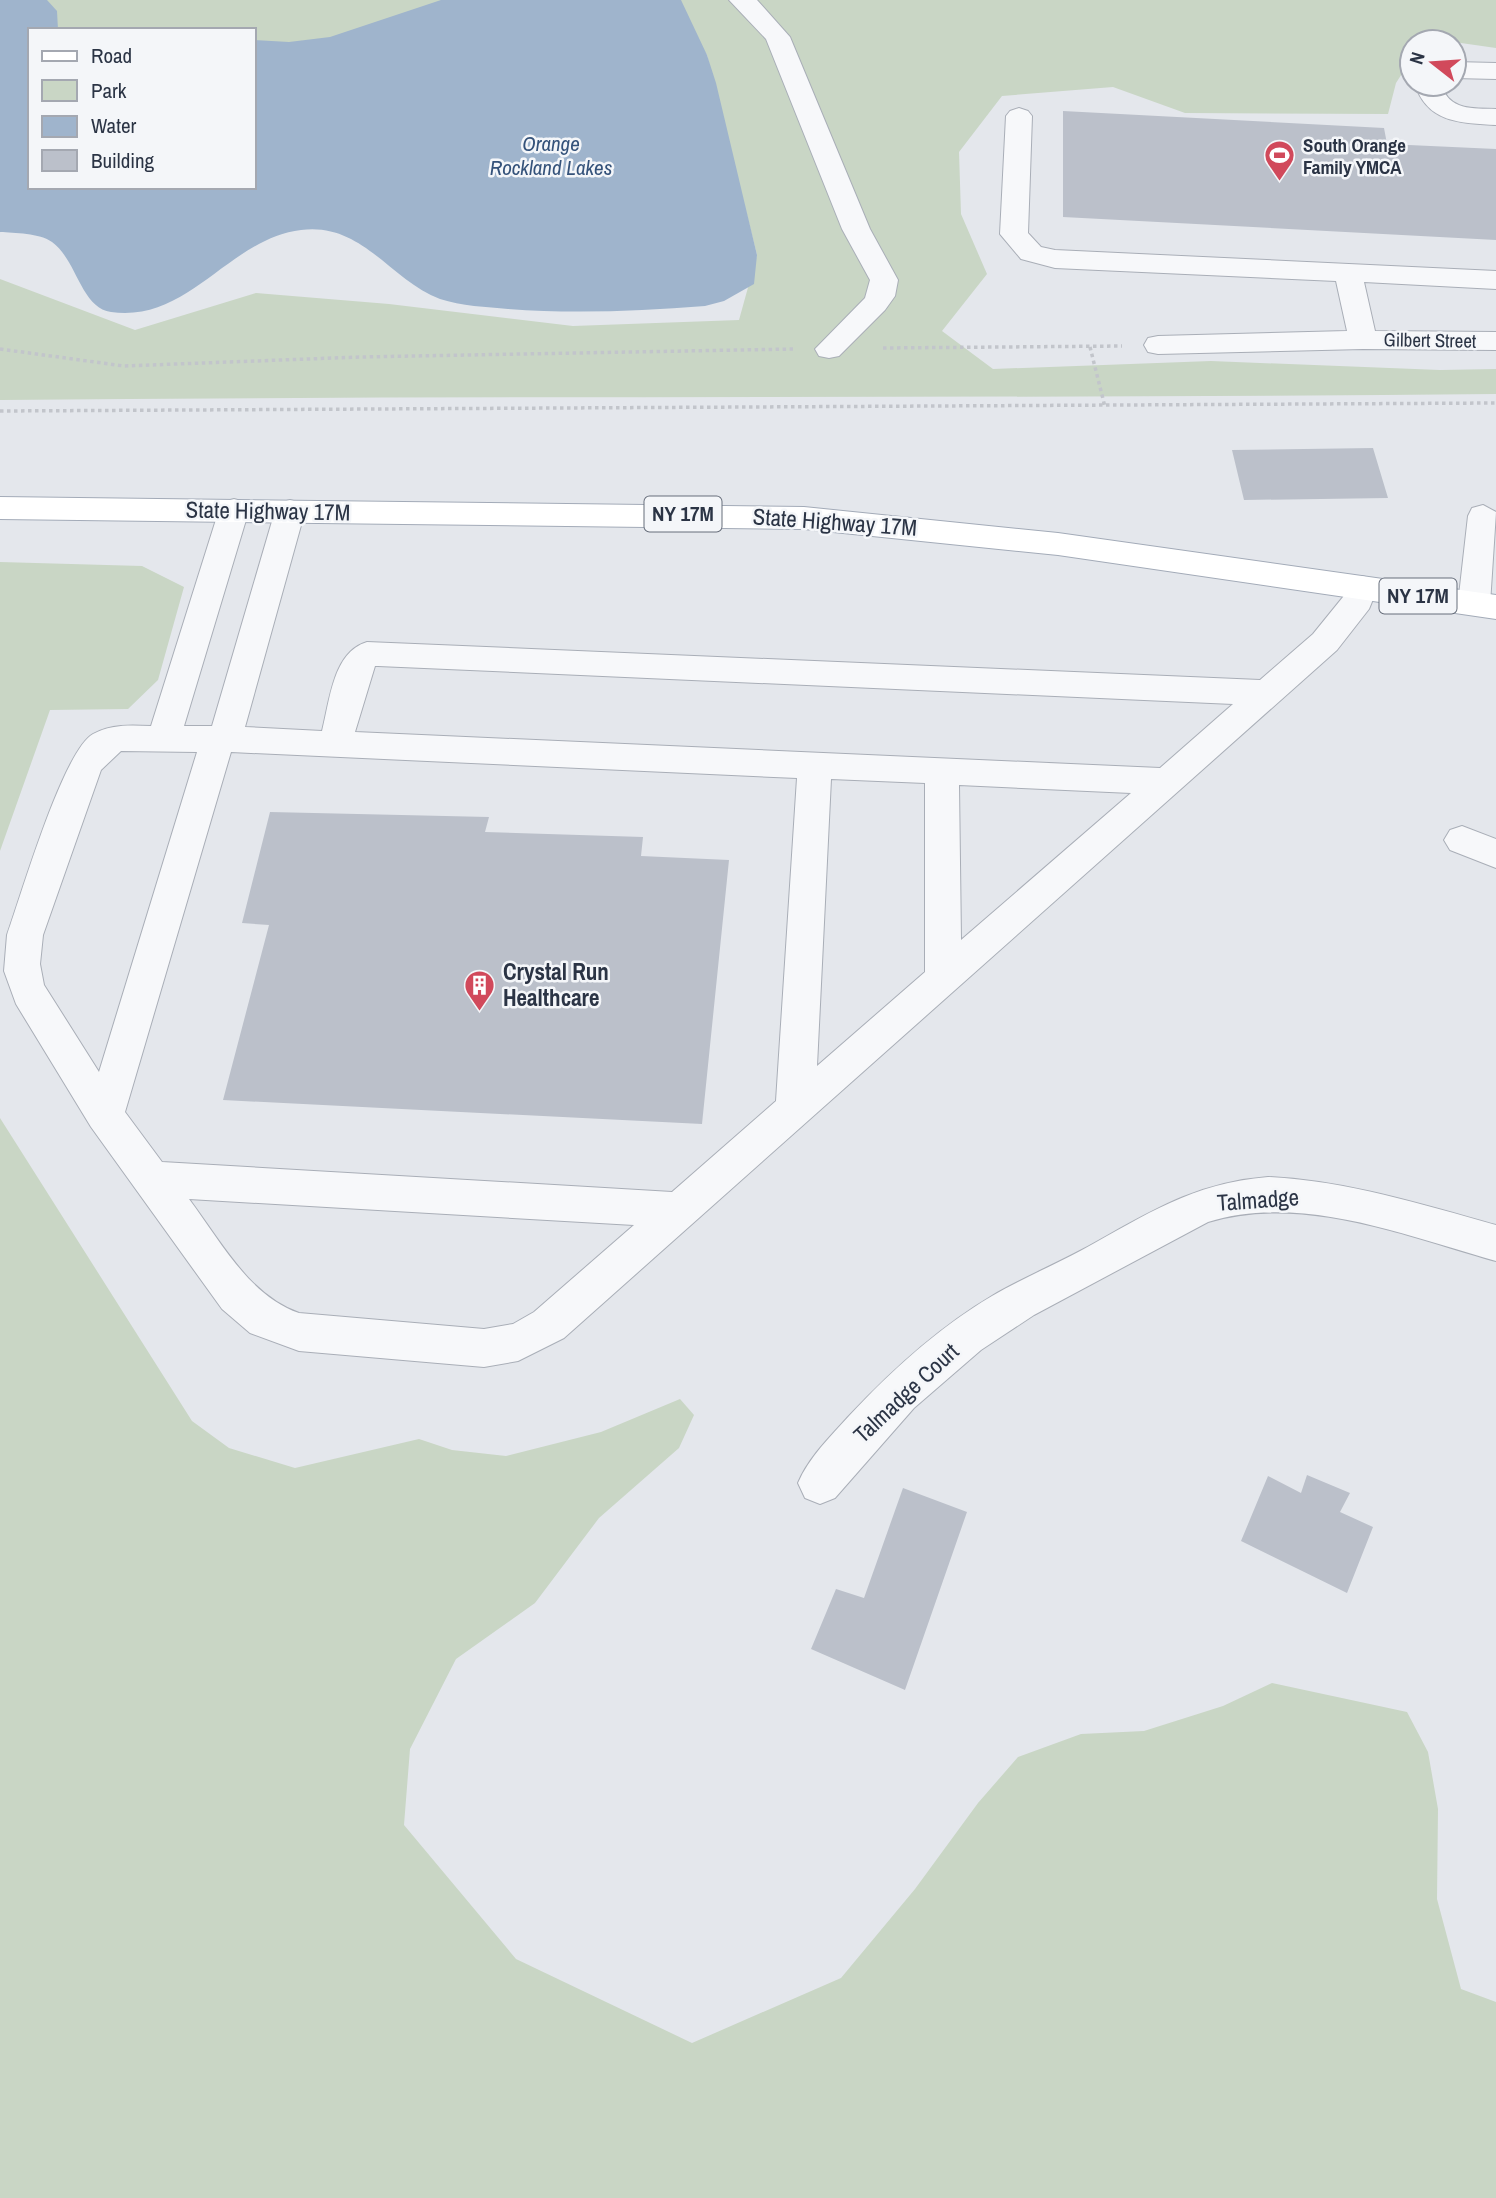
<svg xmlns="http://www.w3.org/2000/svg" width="1496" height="2198" font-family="'Archivo Narrow',sans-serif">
<rect width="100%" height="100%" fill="#e4e7ec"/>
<path fill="#c9d6c5" d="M12,0H485L323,49L254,48V30H58Z
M672,0H1496V48L1454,42H1412V58L1396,83L1388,114L1185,113L1113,87L1002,96L959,152L961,214L987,274L942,331L993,369L1211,361L1440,370L1496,369V394C997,399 499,395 0,400V279L135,330L256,293L389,304L573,326L739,320L757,255L707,55Z
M0,562L142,566L184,587L158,680L128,709L50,710L0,851Z
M0,1118L192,1421L229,1448L295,1468L419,1439L452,1450L506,1456L601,1432L680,1399L694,1415L679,1448L599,1518L535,1603L456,1659L410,1749L404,1825L516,1959L692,2043L841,1978L915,1889L978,1803L1018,1757L1081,1734L1144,1731L1223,1706L1272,1683L1407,1712L1428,1752L1438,1809L1437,1899L1461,1989L1496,2002V2198H0Z"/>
<path fill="#9fb4cc" d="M0,0H47L57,11L58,30H30V187H254V40L289,42L330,37L441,0H681L707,55L716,83L757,255L754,284L724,301L705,306C639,311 574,314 508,309C487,307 461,306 440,299C390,280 362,222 301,230C228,239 189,323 111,312C81,308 77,260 52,242C40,233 14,233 0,232Z"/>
<path fill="#bbc0ca" d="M1063,111L1384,128L1387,144L1496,149V240L1063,217Z
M1373,448L1388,498L1244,500L1232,450Z
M270,812L489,817L485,832L643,837L641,856L729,860L702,1124L223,1100L269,925L242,923Z
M1307,1475L1350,1493L1340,1512L1373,1527L1347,1593L1241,1541L1268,1476L1301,1493Z
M903,1488L967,1512L905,1690L811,1649L836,1589L864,1598Z"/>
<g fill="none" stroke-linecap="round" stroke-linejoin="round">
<defs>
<path id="minor" d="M729,0H757L790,37L870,229L898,280L895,296L885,310L839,356L829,358L819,356L815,349L865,298L870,280L842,229L766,39Z
M1454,62L1496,63V79L1454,78Z
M1415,84H1441C1449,111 1472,108 1496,109V125C1461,123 1427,123 1415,84Z
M1019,108L1028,111L1032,116L1028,233L1041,247L1055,250L1496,271V289L1364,282L1375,331L1496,332V350L1363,349L1158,354L1148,352L1144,345L1148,338L1158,336L1347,331L1336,281L1055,268L1021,259L1000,234L1006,116L1010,111Z
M234,499L245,502L249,510L184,726H212L275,511L279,503L290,500L301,503L305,511L245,727L322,731C330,700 333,652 367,642L1260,680L1313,634L1343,597L1351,579L1362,576L1373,579L1378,587L1369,609L1337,650L564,1338L518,1361L484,1367L299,1351L250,1333L222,1309L91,1127L16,1004L4,971L7,935C21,896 63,751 93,734C111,724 131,725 151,726L219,510L223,502ZM375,666H378L1233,704L1160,768L355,732ZM121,751L197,752L99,1072L44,985L40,964L43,935L101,770ZM231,752L797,778L776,1101L672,1192L162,1162L125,1112ZM831,779L925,783V972L817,1066ZM959,785L1131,793L961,940ZM189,1199L634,1225L534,1312L513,1324L484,1329L299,1313C248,1295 220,1240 189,1199Z
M1483,505L1496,512L1490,604L1485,612L1474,615L1463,612L1458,604L1468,516L1472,508Z
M1462,826L1496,839V868L1450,850L1444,840L1450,830Z
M1268,1177C1347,1181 1420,1204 1496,1225V1261C1406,1236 1302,1193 1208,1222L1034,1315L981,1350L914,1408L835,1498L820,1504L805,1498L798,1483C809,1457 831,1436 849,1416C892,1370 938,1328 992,1296C1021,1279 1052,1266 1082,1250C1146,1215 1192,1183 1268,1177Z"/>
<path id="major" d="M0,497L804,507L1058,533L1496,595V619L1058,555L804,529L0,519Z"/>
</defs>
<use href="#minor" stroke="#a9aeb7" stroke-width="2"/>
<use href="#major" stroke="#a3abb8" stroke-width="2"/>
<path stroke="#c2c5cb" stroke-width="3.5" stroke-dasharray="3.5 3.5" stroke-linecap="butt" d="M1090,347L1105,407
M883,348L1122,346
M0,349L124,366L360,357L793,349
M0,411L1496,403"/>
<use href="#minor" fill="#f7f8fa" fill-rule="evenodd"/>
<use href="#major" fill="#fff" fill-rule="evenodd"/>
</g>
<defs>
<symbol id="stadium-pin" viewBox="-11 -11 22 30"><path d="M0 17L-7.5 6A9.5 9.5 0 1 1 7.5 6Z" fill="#d1495b" stroke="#f4f6f9"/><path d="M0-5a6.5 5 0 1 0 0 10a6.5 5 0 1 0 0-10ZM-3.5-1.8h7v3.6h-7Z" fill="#fff"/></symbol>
<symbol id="building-pin" viewBox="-11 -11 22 30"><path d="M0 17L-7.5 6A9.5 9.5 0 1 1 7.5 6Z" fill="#d1495b" stroke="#f4f6f9"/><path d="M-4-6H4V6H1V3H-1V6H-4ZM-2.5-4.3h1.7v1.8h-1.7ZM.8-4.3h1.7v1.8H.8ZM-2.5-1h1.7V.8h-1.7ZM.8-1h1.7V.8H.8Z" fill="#fff"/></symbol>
</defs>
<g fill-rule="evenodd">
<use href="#stadium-pin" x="1262" y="138" width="35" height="47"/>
<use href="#building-pin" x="462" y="968" width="35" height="47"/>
</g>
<g text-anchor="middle" stroke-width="5" stroke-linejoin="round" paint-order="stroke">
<g font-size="19" font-weight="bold" fill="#2b3445" stroke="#f4f6f9" text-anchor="start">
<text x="1303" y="152">South Orange<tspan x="1303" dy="22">Family YMCA</tspan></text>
</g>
<g font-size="19" fill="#2b3445" stroke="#f4f6f9">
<text transform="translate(1430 340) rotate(1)" y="7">Gilbert Street</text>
</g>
<g font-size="21" font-style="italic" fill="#34527a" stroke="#f4f6f9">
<text x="551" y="151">Orange<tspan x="551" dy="24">Rockland Lakes</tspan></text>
</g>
<g fill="#f4f6f9" stroke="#676e7b" stroke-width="2">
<rect x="644.5" y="496.5" width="77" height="35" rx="5"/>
<rect x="1379.5" y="578.5" width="77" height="35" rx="5"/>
</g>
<g font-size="21" font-weight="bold" fill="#2b3445">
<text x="683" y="521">NY 17M</text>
<text x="1418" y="603">NY 17M</text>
</g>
<g font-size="23" fill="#2b3445" stroke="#f4f6f9">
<text transform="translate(268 511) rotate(1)" y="8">State Highway 17M</text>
<text transform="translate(835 522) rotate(4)" y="8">State Highway 17M</text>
<text transform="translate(1258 1200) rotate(-4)" y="8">Talmadge</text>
<text transform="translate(906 1393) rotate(-43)" y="8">Talmadge Court</text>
</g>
<g font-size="23" font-weight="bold" fill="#2b3445" stroke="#f4f6f9" text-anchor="start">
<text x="503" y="980">Crystal Run<tspan x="503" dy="26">Healthcare</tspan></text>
</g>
</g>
<rect x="28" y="28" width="228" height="161" fill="#f4f6f9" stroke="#a4a8b1" stroke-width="2"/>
<rect x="42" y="51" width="35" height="10" fill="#ffffff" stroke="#a4a8b1" stroke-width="2"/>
<text x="91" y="63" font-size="21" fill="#2b3445">Road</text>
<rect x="42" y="80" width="35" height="21" fill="#c9d6c5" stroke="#a4a8b1" stroke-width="2"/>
<text x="91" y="98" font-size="21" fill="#2b3445">Park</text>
<rect x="42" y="116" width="35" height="21" fill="#9fb4cc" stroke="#a4a8b1" stroke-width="2"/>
<text x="91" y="133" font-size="21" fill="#2b3445">Water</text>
<rect x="42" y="150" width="35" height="21" fill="#bbc0ca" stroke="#a4a8b1" stroke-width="2"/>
<text x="91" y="168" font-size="21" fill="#2b3445">Building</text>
<g transform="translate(1433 63) rotate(287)"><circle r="33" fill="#f4f6f9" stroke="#a4a8b1" stroke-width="2"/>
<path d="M0-5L12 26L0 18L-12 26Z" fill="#d1495b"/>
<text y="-10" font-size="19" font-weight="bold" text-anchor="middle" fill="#2b3445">N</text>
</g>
</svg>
